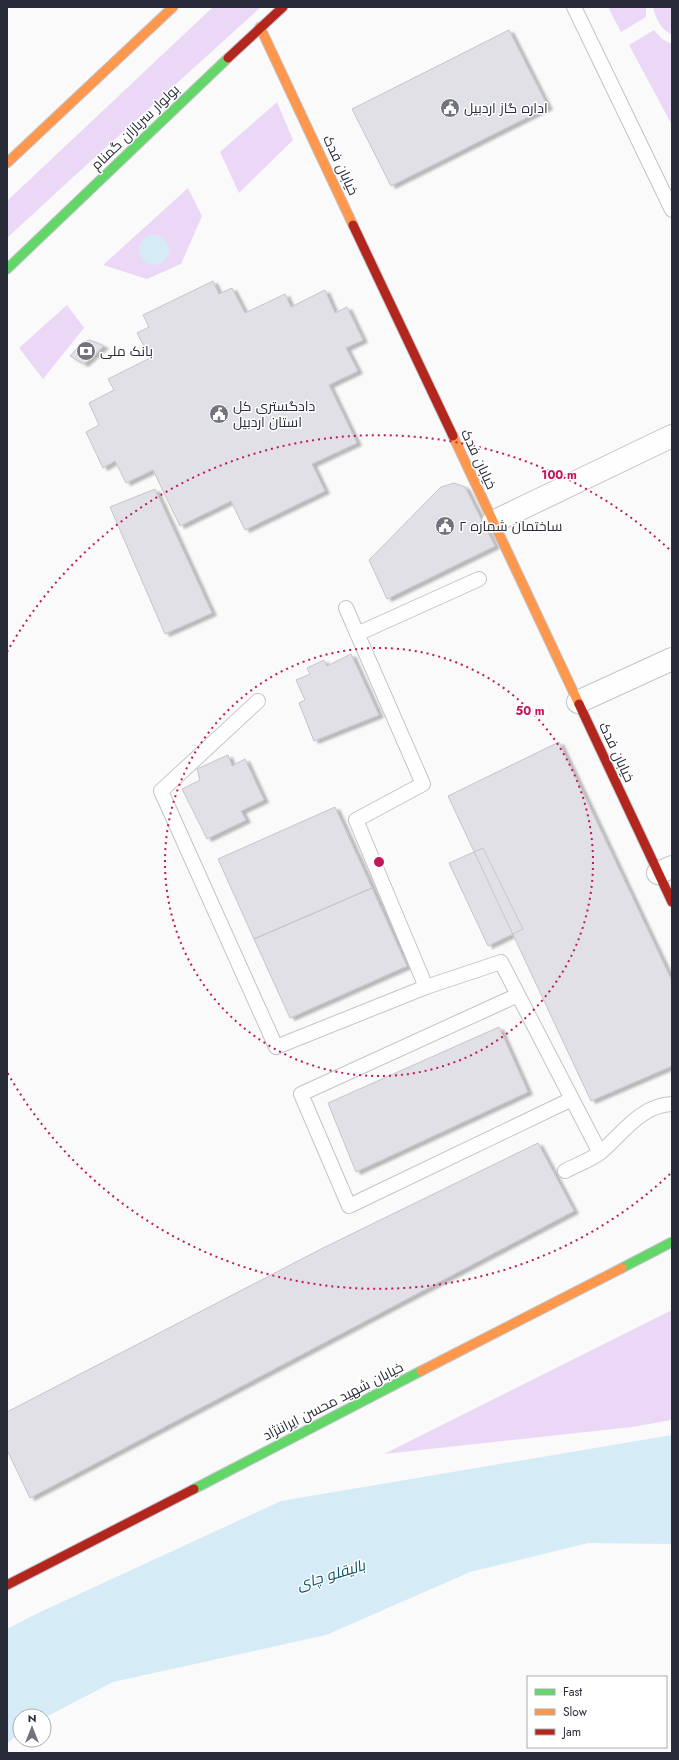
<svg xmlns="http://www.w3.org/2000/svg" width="679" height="1760" font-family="Jost,Cairo,sans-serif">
<defs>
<filter id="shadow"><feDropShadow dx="4.5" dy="2.5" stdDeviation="1" flood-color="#0004"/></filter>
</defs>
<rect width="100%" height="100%" fill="#fafafa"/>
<path fill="#ebd8f7" d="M213,7H261L71,179L7,238V201Z
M608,7H646V17L621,32Z
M653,7H672V35C661,29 656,20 653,7Z
M654,30L662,39L672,44V125L629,45Z
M277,102L293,140L239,193L220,152Z
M188,188L202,216L181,264L147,279L103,265Z
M67,305L84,328L43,379L19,348Z
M672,1310V1420L632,1427L384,1454Z"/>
<path fill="#d5ebf6" d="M139 250a15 15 0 1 1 30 0a15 15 0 1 1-30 0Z
M672,1435V1544L588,1543L470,1572L326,1635L113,1682L44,1718V1716H20V1731L7,1744V1629L38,1613L281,1501Z"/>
<path fill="#e1e0e6" stroke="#c4c4ca" filter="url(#shadow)" d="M509,30L548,107L391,186L352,109Z
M213,281L219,294L232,288L245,313L285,294L291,307L325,290L335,313L347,307L363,340L346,348L358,371L329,385L357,443L312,464L325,491L245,530L231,501L180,526L153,470L126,483L115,461L103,468L86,432L99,425L89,403L114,390L108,379L150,358L137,333L149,327L143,315Z
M90,340L104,346L84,364L70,356L83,342Z
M454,483L465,487L495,546L387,599L369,560L441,487Z
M155,489L212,613L165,634L110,507Z
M351,654L379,715L314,741L299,703L305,700L296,680L310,674L307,668L324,660L327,666Z
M559,742L672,981V1066L591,1101L448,796Z
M228,755L232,766L245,759L264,800L241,811L246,820L207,839L182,789L200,780L197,769Z
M335,807L372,888L254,939L218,859Z
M483,848L523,929L488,946L449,863Z
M372,888L407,966L290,1018L254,939Z
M499,1027L528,1092L356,1172L328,1103Z
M538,1143L574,1211L30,1498L7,1450V1412L323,1248Z"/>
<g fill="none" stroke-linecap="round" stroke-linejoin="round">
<defs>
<path id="lane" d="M574,7L672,210
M346,608L423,784L356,820L426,987
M357,634L479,579
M258,701L161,791L276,1047L426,987L501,962L600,1153
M518,995L301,1094L349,1206L572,1099
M565,1171C576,1165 591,1160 601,1152C622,1134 641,1105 672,1104"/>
<path id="street" d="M493,522L672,436
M578,702L672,659
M658,873L672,867"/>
<path id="fast" d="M7,269L228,58
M622,1268L672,1242
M194,1489L421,1371"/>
<path id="slow" d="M260,27L353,225
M7,163L173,7
M453,436L579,704
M421,1371L622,1268"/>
<path id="jam" d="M228,58L283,7
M353,225L453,436
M579,704L672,902
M7,1585L194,1489"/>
</defs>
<use href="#lane" stroke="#c2c4ca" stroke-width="16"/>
<use href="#street" stroke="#c2c4ca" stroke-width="24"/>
<use href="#fast" stroke="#c2c4ca" stroke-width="11"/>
<use href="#slow" stroke="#c2c4ca" stroke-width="11"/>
<use href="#jam" stroke="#c2c4ca" stroke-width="11"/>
<use href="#lane" stroke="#fefefe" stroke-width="14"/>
<use href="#street" stroke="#fefefe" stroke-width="22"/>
<use href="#fast" stroke="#63d668" stroke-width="9"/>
<use href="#slow" stroke="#ff974d" stroke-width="9"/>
<use href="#jam" stroke="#b3261e" stroke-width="9"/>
</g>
<g fill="none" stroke="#c2185b" stroke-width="2" stroke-dasharray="2 4">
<circle cx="379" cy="862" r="214"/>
<path d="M670 1174A427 427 0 0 1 7 1072M7 652A427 427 0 0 1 670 550"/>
</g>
<defs>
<symbol id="civic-disc" viewBox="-11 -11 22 22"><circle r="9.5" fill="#72747d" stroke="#fff"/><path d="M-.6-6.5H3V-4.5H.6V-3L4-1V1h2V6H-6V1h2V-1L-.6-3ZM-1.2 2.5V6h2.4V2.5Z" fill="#fff"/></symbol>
<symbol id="bank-disc" viewBox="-11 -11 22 22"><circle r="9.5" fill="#72747d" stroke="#fff"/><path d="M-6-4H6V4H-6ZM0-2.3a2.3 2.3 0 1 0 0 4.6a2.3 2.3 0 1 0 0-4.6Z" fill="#fff"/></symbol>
</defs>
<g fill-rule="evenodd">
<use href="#civic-disc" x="439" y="97" width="22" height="22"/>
<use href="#bank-disc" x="75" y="340" width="22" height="22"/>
<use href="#civic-disc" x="208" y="403" width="22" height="22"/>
<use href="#civic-disc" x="434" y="515" width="22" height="22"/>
</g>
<g text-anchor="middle" stroke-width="3" stroke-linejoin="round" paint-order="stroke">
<g font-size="14" fill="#282c39" stroke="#fff" text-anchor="start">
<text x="464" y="113">اداره گاز اردبیل</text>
<text x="100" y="356">بانک ملی</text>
<text x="233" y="411">دادگستری کل<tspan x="233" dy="16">استان اردبیل</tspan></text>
<text x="459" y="531">ساختمان شماره ۲</text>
</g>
<g font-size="14" fill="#282c39" stroke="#fff">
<text transform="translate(135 127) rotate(-44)" y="5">بولوار سربازان گمنام</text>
<text transform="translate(341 165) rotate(65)" y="5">خیابان فدک</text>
<text transform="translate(479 459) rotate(65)" y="5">خیابان فدک</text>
<text transform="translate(617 752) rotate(65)" y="5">خیابان فدک</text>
<text transform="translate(333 1401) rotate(-27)" y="5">خیابان شهید محسن ایراننژاد</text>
</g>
<g font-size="15" font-style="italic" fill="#03506a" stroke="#fff">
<text transform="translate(331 1575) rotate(-17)" y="5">بالیقلو چای</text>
</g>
</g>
<circle cx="379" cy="862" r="6" fill="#c2185b" stroke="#fff" stroke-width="2"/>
<g font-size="12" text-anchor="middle" font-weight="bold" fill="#c2185b" stroke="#fff" stroke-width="3" stroke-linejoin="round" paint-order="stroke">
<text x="559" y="479">100 m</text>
<text x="530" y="715">50 m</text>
</g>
<rect width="679" height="1760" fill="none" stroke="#282c39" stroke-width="16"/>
<rect x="527" y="1676" width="140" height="72" fill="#ffffff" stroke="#a9abb0"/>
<rect x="535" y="1689" width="20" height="6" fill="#63d668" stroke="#a9abb0"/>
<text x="563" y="1696" font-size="12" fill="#282c39">Fast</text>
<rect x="535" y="1709" width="20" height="6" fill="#ff974d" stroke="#a9abb0"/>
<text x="563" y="1716" font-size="12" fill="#282c39">Slow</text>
<rect x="535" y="1729" width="20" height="6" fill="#b3261e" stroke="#a9abb0"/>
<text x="563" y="1736" font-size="12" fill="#282c39">Jam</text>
<g transform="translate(32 1728)"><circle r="19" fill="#ffffff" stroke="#a9abb0"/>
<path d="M0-3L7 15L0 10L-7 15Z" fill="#72747d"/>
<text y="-6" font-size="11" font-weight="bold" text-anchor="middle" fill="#282c39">N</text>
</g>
</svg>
